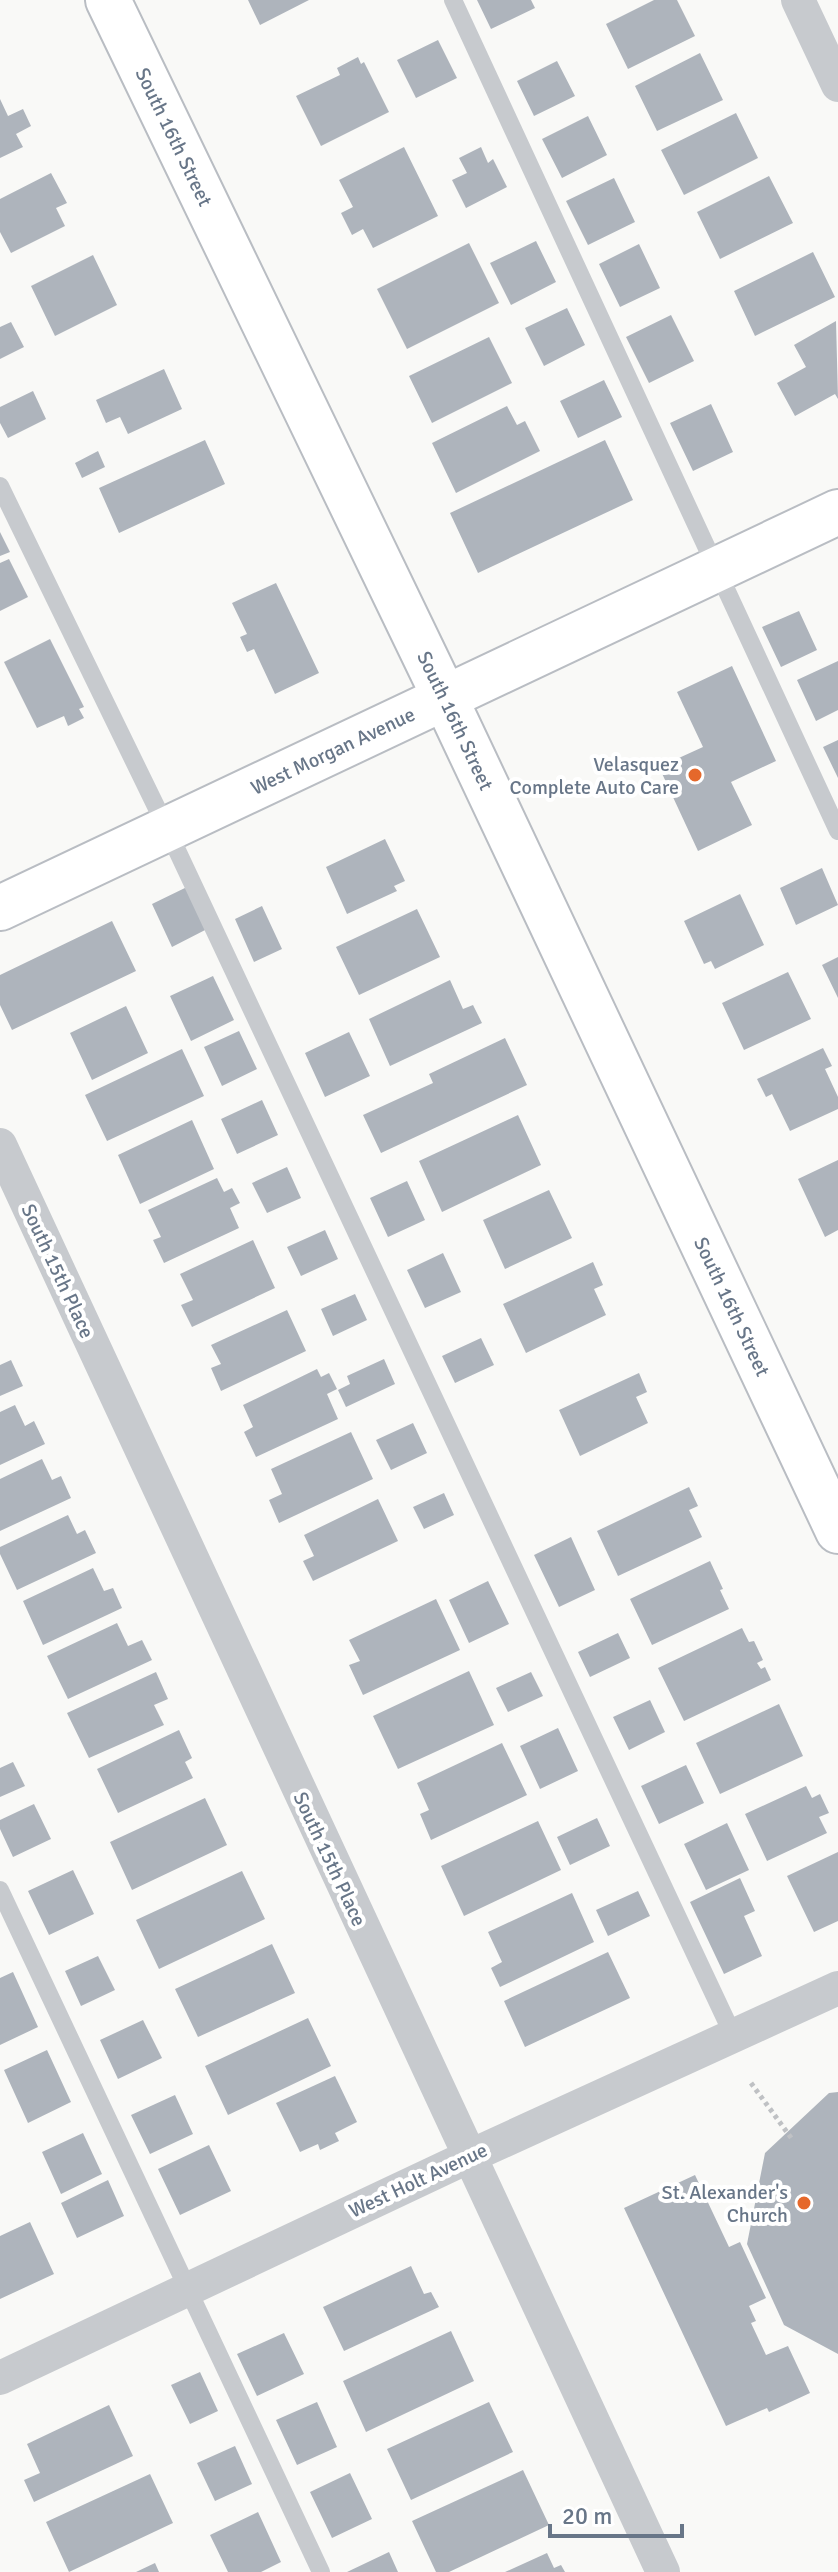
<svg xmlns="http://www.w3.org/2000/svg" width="838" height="2572" font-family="Signika,sans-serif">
<rect width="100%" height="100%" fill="#f9f9f7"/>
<path fill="#aeb4bc" d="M248,0H309L260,25Z
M477,0H531L535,8L491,29Z
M654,0H677L695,36L628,69L606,24Z
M438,40L457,78L416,98L397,60Z
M700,53L723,100L657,131L635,86Z
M358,57L361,64L364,62L389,112L321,146L296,96L340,75L337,68Z
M557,61L575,96L534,116L517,81Z
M0,99L8,116L23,109L31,126L16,134L23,147L0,158Z
M736,113L758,158L684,195L661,150Z
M588,116L607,155L562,178L542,139Z
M404,147L438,216L373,248L363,229L352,235L341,213L353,207L339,180Z
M481,147L488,163L493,159L507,187L466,208L452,180L467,173L459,158Z
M51,173L67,203L56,208L65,226L11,253L0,232V199Z
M769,176L793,223L720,259L697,212Z
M614,178L635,222L588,245L566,201Z
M536,241L556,282L511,305L490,263Z
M469,243L499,303L407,349L377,289Z
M639,244L660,288L620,307L599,264Z
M813,252L835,297L755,336L734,291Z
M93,255L117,305L55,336L31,286Z
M567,308L585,345L544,366L525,328Z
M671,315L694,361L649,383L626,337Z
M836,321L838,399L835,394L795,416L777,383L806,367L794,345Z
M11,322L24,347L0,359V327Z
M489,337L512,383L432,423L409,376Z
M164,369L182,409L128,434L120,417L106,423L96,400Z
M604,380L622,417L578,438L560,401Z
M33,391L46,419L8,438L0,423V407Z
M711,404L733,452L693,471L670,423Z
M507,406L517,425L525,421L540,451L456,493L432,443Z
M205,440L225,484L119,533L99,488Z
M605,440L633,500L478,573L450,513Z
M98,451L105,467L82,478L75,463Z
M0,532L10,552L0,556Z
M9,559L28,597L0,611V563Z
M276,583L319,673L275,694L254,649L247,652L240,637L247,634L232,603Z
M799,611L817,650L781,667L762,627Z
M50,639L84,707L79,709L84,718L68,726L64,716L37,728L4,662Z
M838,661V710L816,721L797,680Z
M732,666L776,761L731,782L752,825L698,851L659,767L703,747L677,692Z
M838,740V778L823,747Z
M385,839L405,881L394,886L397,891L347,914L326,867Z
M822,868L838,905L796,925L780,888Z
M189,886L209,928L172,947L152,904Z
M740,894L764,945L715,969L711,961L704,964L684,921Z
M262,906L282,949L254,962L235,919Z
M417,909L440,957L359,995L336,947Z
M112,921L136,971L12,1030L0,1005V975Z
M838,957V998L822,965Z
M788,972L811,1019L744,1050L722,1003Z
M213,976L234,1020L191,1041L170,996Z
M450,980L463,1009L473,1005L482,1023L390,1066L369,1019Z
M126,1006L148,1053L92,1080L70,1033Z
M239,1031L257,1069L222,1086L204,1047Z
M349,1032L370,1076L325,1097L305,1053Z
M505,1038L527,1085L381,1153L363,1115L433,1083L429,1074Z
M823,1048L832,1066L825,1069L838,1097V1109L790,1131L772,1094L766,1097L757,1079Z
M182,1049L204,1096L107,1141L85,1095Z
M262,1100L278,1135L237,1154L221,1119Z
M518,1115L541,1165L442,1212L419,1161Z
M192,1120L214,1169L140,1204L118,1155Z
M838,1160V1230L825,1237L798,1179Z
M287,1167L301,1198L267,1213L252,1183Z
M217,1178L224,1192L232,1188L240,1203L230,1208L239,1228L164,1263L153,1240L161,1237L148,1210Z
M407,1181L425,1220L388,1237L370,1198Z
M549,1190L572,1238L505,1269L483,1220Z
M325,1230L338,1259L301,1276L287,1247Z
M253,1240L275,1288L192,1327L181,1305L193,1300L180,1274Z
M443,1253L461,1292L425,1308L407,1270Z
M593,1262L603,1285L594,1289L606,1315L526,1353L503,1304Z
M355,1294L367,1320L333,1336L321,1309Z
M287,1310L306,1351L221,1391L211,1368L221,1364L211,1345Z
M481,1338L494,1365L455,1383L442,1356Z
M384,1359L395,1384L346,1407L338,1390L350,1384L347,1376Z
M11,1360L23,1386L0,1396V1365Z
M317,1369L321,1377L329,1373L337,1389L327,1394L338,1419L256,1457L244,1432L253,1427L243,1405Z
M639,1373L647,1392L636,1397L648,1423L580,1456L559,1410Z
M15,1405L25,1426L34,1421L45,1444L0,1465V1412Z
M413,1423L427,1453L391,1470L376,1440Z
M351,1432L373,1479L279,1523L269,1500L282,1494L271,1469Z
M42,1459L52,1480L61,1476L71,1498L0,1531V1479Z
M689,1487L698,1506L689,1510L702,1537L618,1576L597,1531Z
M444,1493L454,1515L424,1529L413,1507Z
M378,1499L398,1541L313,1581L303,1561L314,1556L304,1535Z
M68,1515L77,1534L85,1530L96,1553L17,1590L0,1554V1547Z
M571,1537L595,1590L559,1607L534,1555Z
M710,1561L723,1589L720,1590L729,1609L652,1645L630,1599Z
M93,1568L104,1591L113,1588L122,1608L43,1645L23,1601Z
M488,1581L509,1624L469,1643L449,1600Z
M436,1599L460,1650L363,1695L349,1665L360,1661L349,1640Z
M117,1623L128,1646L142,1640L152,1660L68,1699L47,1656Z
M742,1628L749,1642L754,1641L763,1660L757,1663L761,1669L765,1667L771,1680L684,1721L658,1668Z
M618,1633L630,1658L590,1677L578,1652Z
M469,1671L494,1725L398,1769L373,1716Z
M156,1672L168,1699L154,1705L164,1725L89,1758L67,1713Z
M531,1672L543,1696L508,1712L496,1688Z
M650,1700L665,1732L629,1750L613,1717Z
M779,1704L803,1756L720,1794L696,1743Z
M558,1728L578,1771L540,1789L520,1746Z
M179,1730L192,1758L185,1762L193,1778L118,1813L97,1769Z
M502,1743L527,1795L431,1840L420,1814L429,1810L417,1783Z
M13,1762L25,1786L0,1797V1768Z
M686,1765L704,1803L659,1824L641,1786Z
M806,1786L812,1798L820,1794L829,1813L819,1817L827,1833L767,1861L745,1814Z
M205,1798L227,1845L132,1890L110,1842Z
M34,1804L51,1839L13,1857L0,1829V1820Z
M597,1818L610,1846L570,1865L557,1837Z
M538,1821L561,1870L464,1916L441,1866Z
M727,1823L749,1870L706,1890L684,1844Z
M838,1852V1921L814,1932L787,1876Z
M73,1870L94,1914L49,1935L28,1891Z
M242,1871L265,1919L159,1969L136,1920Z
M740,1878L755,1911L744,1916L762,1956L724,1974L690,1902Z
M638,1891L650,1916L608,1936L596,1910Z
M572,1893L594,1942L500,1987L491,1968L502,1962L488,1932Z
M272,1944L295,1993L198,2037L175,1989Z
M608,1952L630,1998L525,2047L504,2001Z
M98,1956L115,1990L81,2006L65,1971Z
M13,1972L38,2027L0,2045V1978Z
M308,2018L331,2066L228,2115L205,2066Z
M143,2020L162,2058L118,2079L100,2040Z
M47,2050L71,2102L28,2123L4,2070Z
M335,2076L357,2122L335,2133L339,2141L320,2150L318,2144L300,2152L276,2103Z
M838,2092V2354L784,2325L747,2244L765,2153L829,2093Z
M175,2095L193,2134L150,2154L131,2115Z
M83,2133L102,2174L61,2194L42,2152Z
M209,2145L231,2191L180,2215L158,2169Z
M695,2175L729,2247L740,2242L766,2298L749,2306L756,2321L751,2323L766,2355L788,2346L810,2393L769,2412L767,2408L726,2426L624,2208Z
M108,2180L124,2216L77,2238L61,2203Z
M30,2222L54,2274L0,2299V2236Z
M411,2266L424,2294L431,2292L439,2307L344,2351L323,2307Z
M451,2331L474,2381L366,2432L343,2381Z
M284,2333L304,2374L257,2396L237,2354Z
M200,2372L218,2411L190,2424L171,2385Z
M317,2402L337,2447L297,2465L276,2420Z
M489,2402L513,2452L411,2500L387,2449Z
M109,2405L133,2456L34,2502L24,2480L40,2473L27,2444Z
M235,2446L252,2484L215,2501L197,2463Z
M523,2470L549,2525L449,2572H436L412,2521Z
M350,2473L372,2519L332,2538L310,2492Z
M150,2474L173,2523L69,2572L46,2522Z
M258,2512L281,2562L261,2572H228L210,2535Z
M389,2552L398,2572H347Z
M547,2553L554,2568L561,2565L565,2572H505Z
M155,2563L159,2572H136Z"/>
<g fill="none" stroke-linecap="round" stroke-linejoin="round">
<defs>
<g id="secondary">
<path id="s1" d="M108,0L445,698L838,1531"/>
<path id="s2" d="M0,908L838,512"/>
</g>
</defs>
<use href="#secondary" stroke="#b9bdc3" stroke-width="48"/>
<path stroke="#bfc1c4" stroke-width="5" stroke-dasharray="4 4" stroke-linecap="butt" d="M751,2083L792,2139"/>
<path stroke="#c7cace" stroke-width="18" d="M453,0L838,831
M0,486L167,829L733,2035
M0,1890L321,2572"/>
<path stroke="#c7cace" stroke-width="34" d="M798,0L838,85
M0,1145L663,2572
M0,2378L468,2157L838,1988"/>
<use href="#secondary" stroke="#fff" stroke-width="44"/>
</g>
<g fill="#e5682b" stroke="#fff" stroke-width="3">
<circle cx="695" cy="775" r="8"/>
<circle cx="804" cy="2203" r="8"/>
</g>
<g text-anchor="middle" stroke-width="8" stroke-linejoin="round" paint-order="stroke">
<g font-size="20" fill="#687688" stroke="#fff">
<text dy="7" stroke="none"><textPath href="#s1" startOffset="152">South 16th Street</textPath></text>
<text dy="7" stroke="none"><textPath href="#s1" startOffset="800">South 16th Street</textPath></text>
<text dy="7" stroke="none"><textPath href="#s2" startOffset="368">West Morgan Avenue</textPath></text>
<text transform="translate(58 1271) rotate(65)" y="7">South 15th Place</text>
<text dy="7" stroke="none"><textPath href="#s1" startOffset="1448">South 16th Street</textPath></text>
<text transform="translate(330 1859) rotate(65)" y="7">South 15th Place</text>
<text transform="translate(418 2180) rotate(-25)" y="7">West Holt Avenue</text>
</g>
<g font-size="20" fill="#687688" stroke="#fff" text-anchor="end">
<text x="679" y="771">Velasquez<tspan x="679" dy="23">Complete Auto Care</tspan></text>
<text x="788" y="2199">St. Alexander's<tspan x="788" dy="23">Church</tspan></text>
</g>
</g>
<path d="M550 2524v12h132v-12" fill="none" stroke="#687688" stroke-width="4"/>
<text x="562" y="2524" font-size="24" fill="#687688" stroke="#ffffff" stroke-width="6" paint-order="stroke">20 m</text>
</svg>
